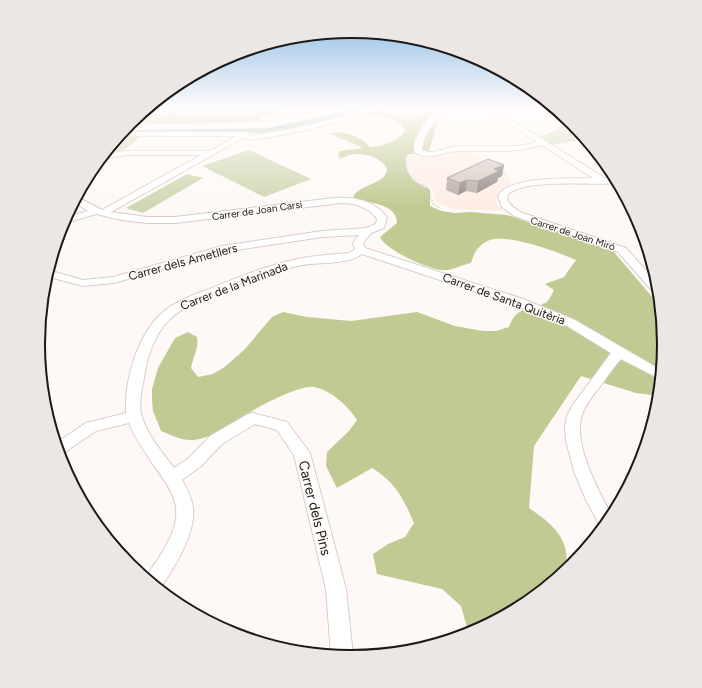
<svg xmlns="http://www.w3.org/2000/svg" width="702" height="688" font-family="Figtree,sans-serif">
<rect width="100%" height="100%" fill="#fef9f6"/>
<path fill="#feede6" d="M459,151L476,153L486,162L502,166L513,186L503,189L497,196L496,203L504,211L453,209L444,206L436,201L432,189L427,183L418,182L407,166L408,155H444Z"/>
<path fill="#d1d7b2" d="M564,126L586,139L550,145L538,138Z
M137,135L139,137C131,146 121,155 108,150L119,136Z
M249,150L311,179L264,197L202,166Z
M187,174L203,178L143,213L126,208Z"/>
<path fill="#c2ca94" d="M147,109H288L259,118L261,122L330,109H378L406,120L425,112L442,111L440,114L428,154H407C403,164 409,179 419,184C423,186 426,187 430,190V206L441,211L455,213L470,212L507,215L613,251L660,306L664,344L659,396L636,393L581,376L534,446L529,508C552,524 571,538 566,570L525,604L469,634L461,606L442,589L377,574L373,554L388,544L405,537L414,523C403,498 396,483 372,468L337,488L326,466L327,452L349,431L357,420C348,406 331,390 314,387C301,385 266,403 254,410C234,420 216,438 193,440C183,441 171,435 161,431L153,411L152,400V389L158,368L175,338L188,332L197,337C199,348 193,357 191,368L198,377L213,374L226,366L245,349L272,317L283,312L307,317L351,321L417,312L455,326L483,331H496L509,327C517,305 528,312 545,303C549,301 552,294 554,290L545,284L564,277L576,260C558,252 509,234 490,240C479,244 474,252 471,263C461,265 452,271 442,270C427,269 386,250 380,237L397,223C397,202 366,204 353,197C359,184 388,184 387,168C377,153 355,150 340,159L338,154L340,151L363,148L331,134C341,130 355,135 364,141C367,143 368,146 371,147C385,145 396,143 405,131C399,114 377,117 363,115L264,139L259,133H121L126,127L148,125L136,117Z"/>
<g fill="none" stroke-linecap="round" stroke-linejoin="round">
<path stroke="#80b5d6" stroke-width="2" d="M123,131L271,129L301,124L364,109"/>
<defs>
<path id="minor" d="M372,109H382L307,130L252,140L245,137L111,212L147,217H175L334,198C355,197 373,200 387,217L384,228L371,233L363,243L365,248L523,299L575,320L661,370L660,379L621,359C614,366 608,376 602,384C595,393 586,403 582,415C572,442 599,492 612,516L602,529L586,500L574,471L566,441L565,427L567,416L572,406L611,353L567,326L515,305L362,254C345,266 318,261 297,266C268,273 193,298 171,318C155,333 147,356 144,378C142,390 138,404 142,417C148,436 162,452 174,468L189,458L210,436L248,414L253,413L287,422L310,453L346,589L353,656L351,657L331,655L326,589L294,455L277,430L255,424L222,444L201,466L182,480C187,489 192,498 193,508C196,534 173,570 159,590L145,578C159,557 184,527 174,499C170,487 160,474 152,463C144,450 134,437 129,423L96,431L59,456L56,443L86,423L126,413C124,381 138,333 163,312C176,301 195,294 212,288C239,277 268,265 298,259C315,255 332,255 349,253L355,249L353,243L359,235L322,237L223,252L114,283L83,286L46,276L48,270L83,280L113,277L222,246L322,231L366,228L376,224L377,218C366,207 357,203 341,203L175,223H147L121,220L96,214L62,224L66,217L88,211L74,202L77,197L102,210L201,155H127L100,159L104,154L127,151H210L236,136H119L122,132H245L253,136L307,126Z
M440,109H447C436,121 423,132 422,150C432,155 442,149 452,147C481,143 509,151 537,142L487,109H494L605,178H616L618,183C592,186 528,178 508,194L507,200L513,207L520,212L626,248L658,284L659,295L655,294L618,252L514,216L502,207L498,196C510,175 571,179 593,178L542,145C514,154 487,150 458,151C442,152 431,160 415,153C410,138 429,117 440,109Z"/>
<path id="tertiary" d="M333,109H348L344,111L265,128L124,130L128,125L265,122Z"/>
</defs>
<use href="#minor" stroke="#dacdc7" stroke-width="2"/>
<use href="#tertiary" stroke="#dacdc7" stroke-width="2"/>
<path stroke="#9a9593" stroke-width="1" stroke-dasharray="0.5 1.5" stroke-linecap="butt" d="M170,118L173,109
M410,151C404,161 407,168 413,177"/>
<path stroke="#9a9593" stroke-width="1.5" stroke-dasharray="0.5 2" stroke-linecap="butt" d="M412,176L419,184L427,185L433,204L441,208"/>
<use href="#minor" fill="#fff" fill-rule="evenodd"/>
<use href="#tertiary" fill="#fff" fill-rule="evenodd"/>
</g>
<path fill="#b9afa9" d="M504,165L502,176L498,178L497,182L477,193L466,191L458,195L446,190L447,178Z"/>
<path fill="#968e8a" d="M504,165L502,176L498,178L497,182L477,193L478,181L494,169Z
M467,180L466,191L458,195L460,183Z"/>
<path fill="#d7cbc5" stroke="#968e8a" d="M488,159L504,165L494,169L499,171L478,181L467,180L460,183L447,178Z"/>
<linearGradient id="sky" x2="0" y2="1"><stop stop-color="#7eb4e1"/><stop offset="0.53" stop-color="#fffcfb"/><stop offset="1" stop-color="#fffcfb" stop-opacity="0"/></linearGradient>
<rect width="702" height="205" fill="url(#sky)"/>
<g text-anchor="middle" stroke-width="3" stroke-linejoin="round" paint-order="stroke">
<g font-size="10" fill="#1d1917" stroke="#fef9f6">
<text transform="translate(257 210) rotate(-8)" y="4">Carrer de Joan Carsi</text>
<text transform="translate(573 233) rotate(18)" y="4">Carrer de Joan Miró</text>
</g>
<g font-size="12" fill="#1d1917" stroke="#fef9f6">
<text transform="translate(183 262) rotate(-15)" y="4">Carrer dels Ametllers</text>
<text transform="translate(234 286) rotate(-21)" y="4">Carrer de la Marinada</text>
<text transform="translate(504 299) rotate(20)" y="4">Carrer de Santa Quitèria</text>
</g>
<g font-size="14" fill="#1d1917" stroke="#fef9f6">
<text transform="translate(315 508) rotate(76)" y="5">Carrer dels Pins</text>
</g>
</g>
<path d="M0 0H702V688H0ZM45 344a306 306 0 1 1 612 0a306 306 0 1 1-612 0Z" fill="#ece7e4" fill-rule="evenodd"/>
<path fill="none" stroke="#1d1917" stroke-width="2" d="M45 344a306 306 0 1 1 612 0a306 306 0 1 1-612 0Z"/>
</svg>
